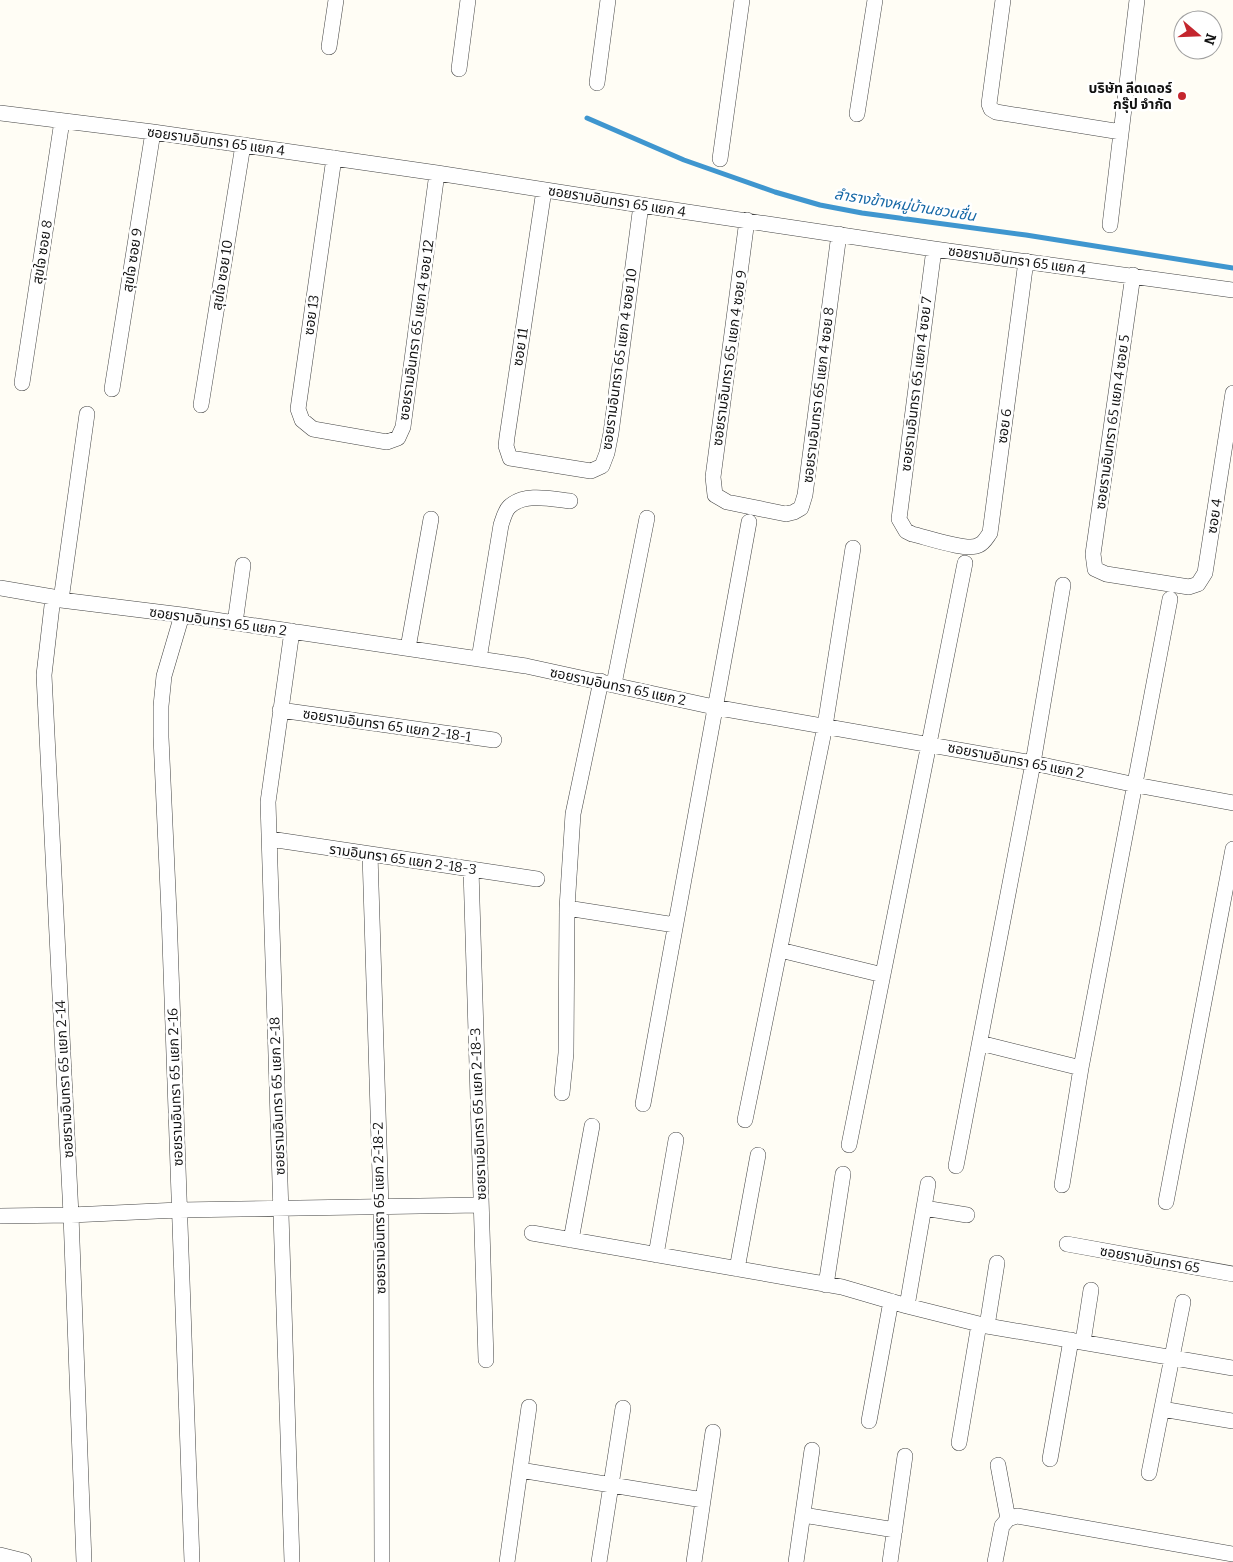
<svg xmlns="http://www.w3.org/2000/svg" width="1233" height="1562" font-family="Bitter,'Noto Sans Thai',serif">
<rect width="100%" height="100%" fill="#fffdf5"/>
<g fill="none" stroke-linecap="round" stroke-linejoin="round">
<path stroke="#3f96cf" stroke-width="5" d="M587,118L684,160L775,192L820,205L862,213L1026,235L1233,268"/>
<defs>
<path id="minor" d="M1003,0L989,104L991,109L996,112L1121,132
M329,47L336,0
M459,69L468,0
M597,83L608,0
M0,113L153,132L437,173L641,205L934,249L1233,290
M857,114L875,0
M334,158L298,409L302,420L313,429L387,442L398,438L403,427L437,173
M720,159L742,0
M544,190L507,437L506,446L510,458L591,471L602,466L607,453L611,433L641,205
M747,220L713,477L715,495L727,502L786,514L794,512L801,508L805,495L839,234
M1110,225L1137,0
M934,249L899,519L906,531L912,534C926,537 968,552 979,545C984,543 987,537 990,533L1026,261
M1133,275L1093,554L1095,569L1106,574L1189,587L1198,584L1205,573L1233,393
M22,383L62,121
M112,389L153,132
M201,405L243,145
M0,588L53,597L61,600L182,615L526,666L714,707L1033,763L1136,785L1233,803
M53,597L44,675L71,1215L84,1562
M61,600L87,414
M182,615L164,676L161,706V737L169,913L192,1562
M235,623L243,565
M408,648L431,519
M479,659L501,525C503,519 505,511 509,507C524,492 552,499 570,501
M614,684L647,518
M280,710L494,740
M270,839L537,879
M370,854L381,1207L382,1562
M471,869L486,1360
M567,908L675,925
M780,950L883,975
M980,1043L1081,1068
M562,1093L566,1053L567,908L573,814L601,681
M643,1104L749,522
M745,1120L825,726L853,548
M849,1145L965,563
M956,1166L1033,763L1063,585
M1062,1185L1081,1068L1170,599
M1166,1202L1233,849
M924,1208L967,1215
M0,1216L71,1215L179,1210L480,1205
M532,1233L842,1287L907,1306L987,1326L1233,1368
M571,1240L592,1126
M1067,1244L1233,1274
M656,1255L676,1140
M737,1269L758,1155
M826,1285L843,1174
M907,1306L928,1184
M987,1326L997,1263
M1083,1342L1091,1290
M1162,1409L1233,1421
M869,1421L891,1301
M959,1443L979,1324
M1050,1459L1071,1340
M998,1465L1008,1519
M520,1470L703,1500
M1149,1473L1183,1302
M803,1515L895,1530
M0,1555L24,1561
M292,1562L268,802L292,631
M507,1562L529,1407
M599,1562L623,1408
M694,1562L713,1432
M796,1562L812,1450
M890,1562L905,1456
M995,1562L1002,1526L1008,1519L1017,1516L1233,1554"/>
</defs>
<use href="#minor" stroke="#444" stroke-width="16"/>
<use href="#minor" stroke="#fff" stroke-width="15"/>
</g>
<circle fill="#c4262e" stroke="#fff" stroke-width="2" cx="1182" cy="96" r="5"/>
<g text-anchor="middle" stroke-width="5" stroke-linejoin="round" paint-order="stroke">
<g font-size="14" font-weight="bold" fill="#111" stroke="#fff" text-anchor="end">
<text x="1172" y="93">บริษัท ลีดเดอร์<tspan x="1172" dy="16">กรุ๊ป จำกัด</tspan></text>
</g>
<g font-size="14" fill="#111" stroke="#fff">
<text transform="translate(216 141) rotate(8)" y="5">ซอยรามอินทรา 65 แยก 4</text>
<text transform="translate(617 201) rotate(9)" y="5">ซอยรามอินทรา 65 แยก 4</text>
<text transform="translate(42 252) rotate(-81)" y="5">สุขใจ ซอย 8</text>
<text transform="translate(132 260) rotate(-81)" y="5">สุขใจ ซอย 9</text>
<text transform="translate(1017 260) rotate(8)" y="5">ซอยรามอินทรา 65 แยก 4</text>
<text transform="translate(222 275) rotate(-81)" y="5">สุขใจ ซอย 10</text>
<text transform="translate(311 315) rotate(-82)" y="5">ซอย 13</text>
<text transform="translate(416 330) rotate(-82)" y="5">ซอยรามอินทรา 65 แยก 4 ซอย 12</text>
<text transform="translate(520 347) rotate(-81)" y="5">ซอย 11</text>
<text transform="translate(729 358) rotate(-82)" y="5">ซอยรามอินทรา 65 แยก 4 ซอย 9</text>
<text transform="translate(619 359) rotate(-82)" y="5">ซอยรามอินทรา 65 แยก 4 ซอย 10</text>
<text transform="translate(916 384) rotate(-83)" y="5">ซอยรามอินทรา 65 แยก 4 ซอย 7</text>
<text transform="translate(818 395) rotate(-83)" y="5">ซอยรามอินทรา 65 แยก 4 ซอย 8</text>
<text transform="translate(1112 422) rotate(-82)" y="5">ซอยรามอินทรา 65 แยก 4 ซอย 5</text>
<text transform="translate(1004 426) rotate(-82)" y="5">ซอย 6</text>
<text transform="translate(1214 516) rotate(-81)" y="5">ซอย 4</text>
<text transform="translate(218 621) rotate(8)" y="5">ซอยรามอินทรา 65 แยก 2</text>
<text transform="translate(618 686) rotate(12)" y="5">ซอยรามอินทรา 65 แยก 2</text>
<text transform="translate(387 725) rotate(8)" y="5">ซอยรามอินทรา 65 แยก 2-18-1</text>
<text transform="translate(1016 760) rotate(11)" y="5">ซอยรามอินทรา 65 แยก 2</text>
<text transform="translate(403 859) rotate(8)" y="5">รามอินทรา 65 แยก 2-18-3</text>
<text transform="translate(64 1079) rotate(-93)" y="5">ซอยรามอินทรา 65 แยก 2-14</text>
<text transform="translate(175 1087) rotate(-92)" y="5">ซอยรามอินทรา 65 แยก 2-16</text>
<text transform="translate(277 1096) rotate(-92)" y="5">ซอยรามอินทรา 65 แยก 2-18</text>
<text transform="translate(478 1114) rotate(-92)" y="5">ซอยรามอินทรา 65 แยก 2-18-3</text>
<text transform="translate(379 1208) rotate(-91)" y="5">ซอยรามอินทรา 65 แยก 2-18-2</text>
<text transform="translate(1150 1259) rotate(10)" y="5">ซอยรามอินทรา 65</text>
</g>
<g font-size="15" font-style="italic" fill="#1768a6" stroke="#fff">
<text transform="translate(905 205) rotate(9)" y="5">ลำรางข้างหมู่บ้านชวนชื่น</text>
</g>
</g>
<g transform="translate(1198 35) rotate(109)"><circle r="24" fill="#ffffff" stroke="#a0a0a0"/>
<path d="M0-4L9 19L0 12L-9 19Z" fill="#c4262e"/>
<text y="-8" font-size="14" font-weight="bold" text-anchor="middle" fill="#111111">N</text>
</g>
</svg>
